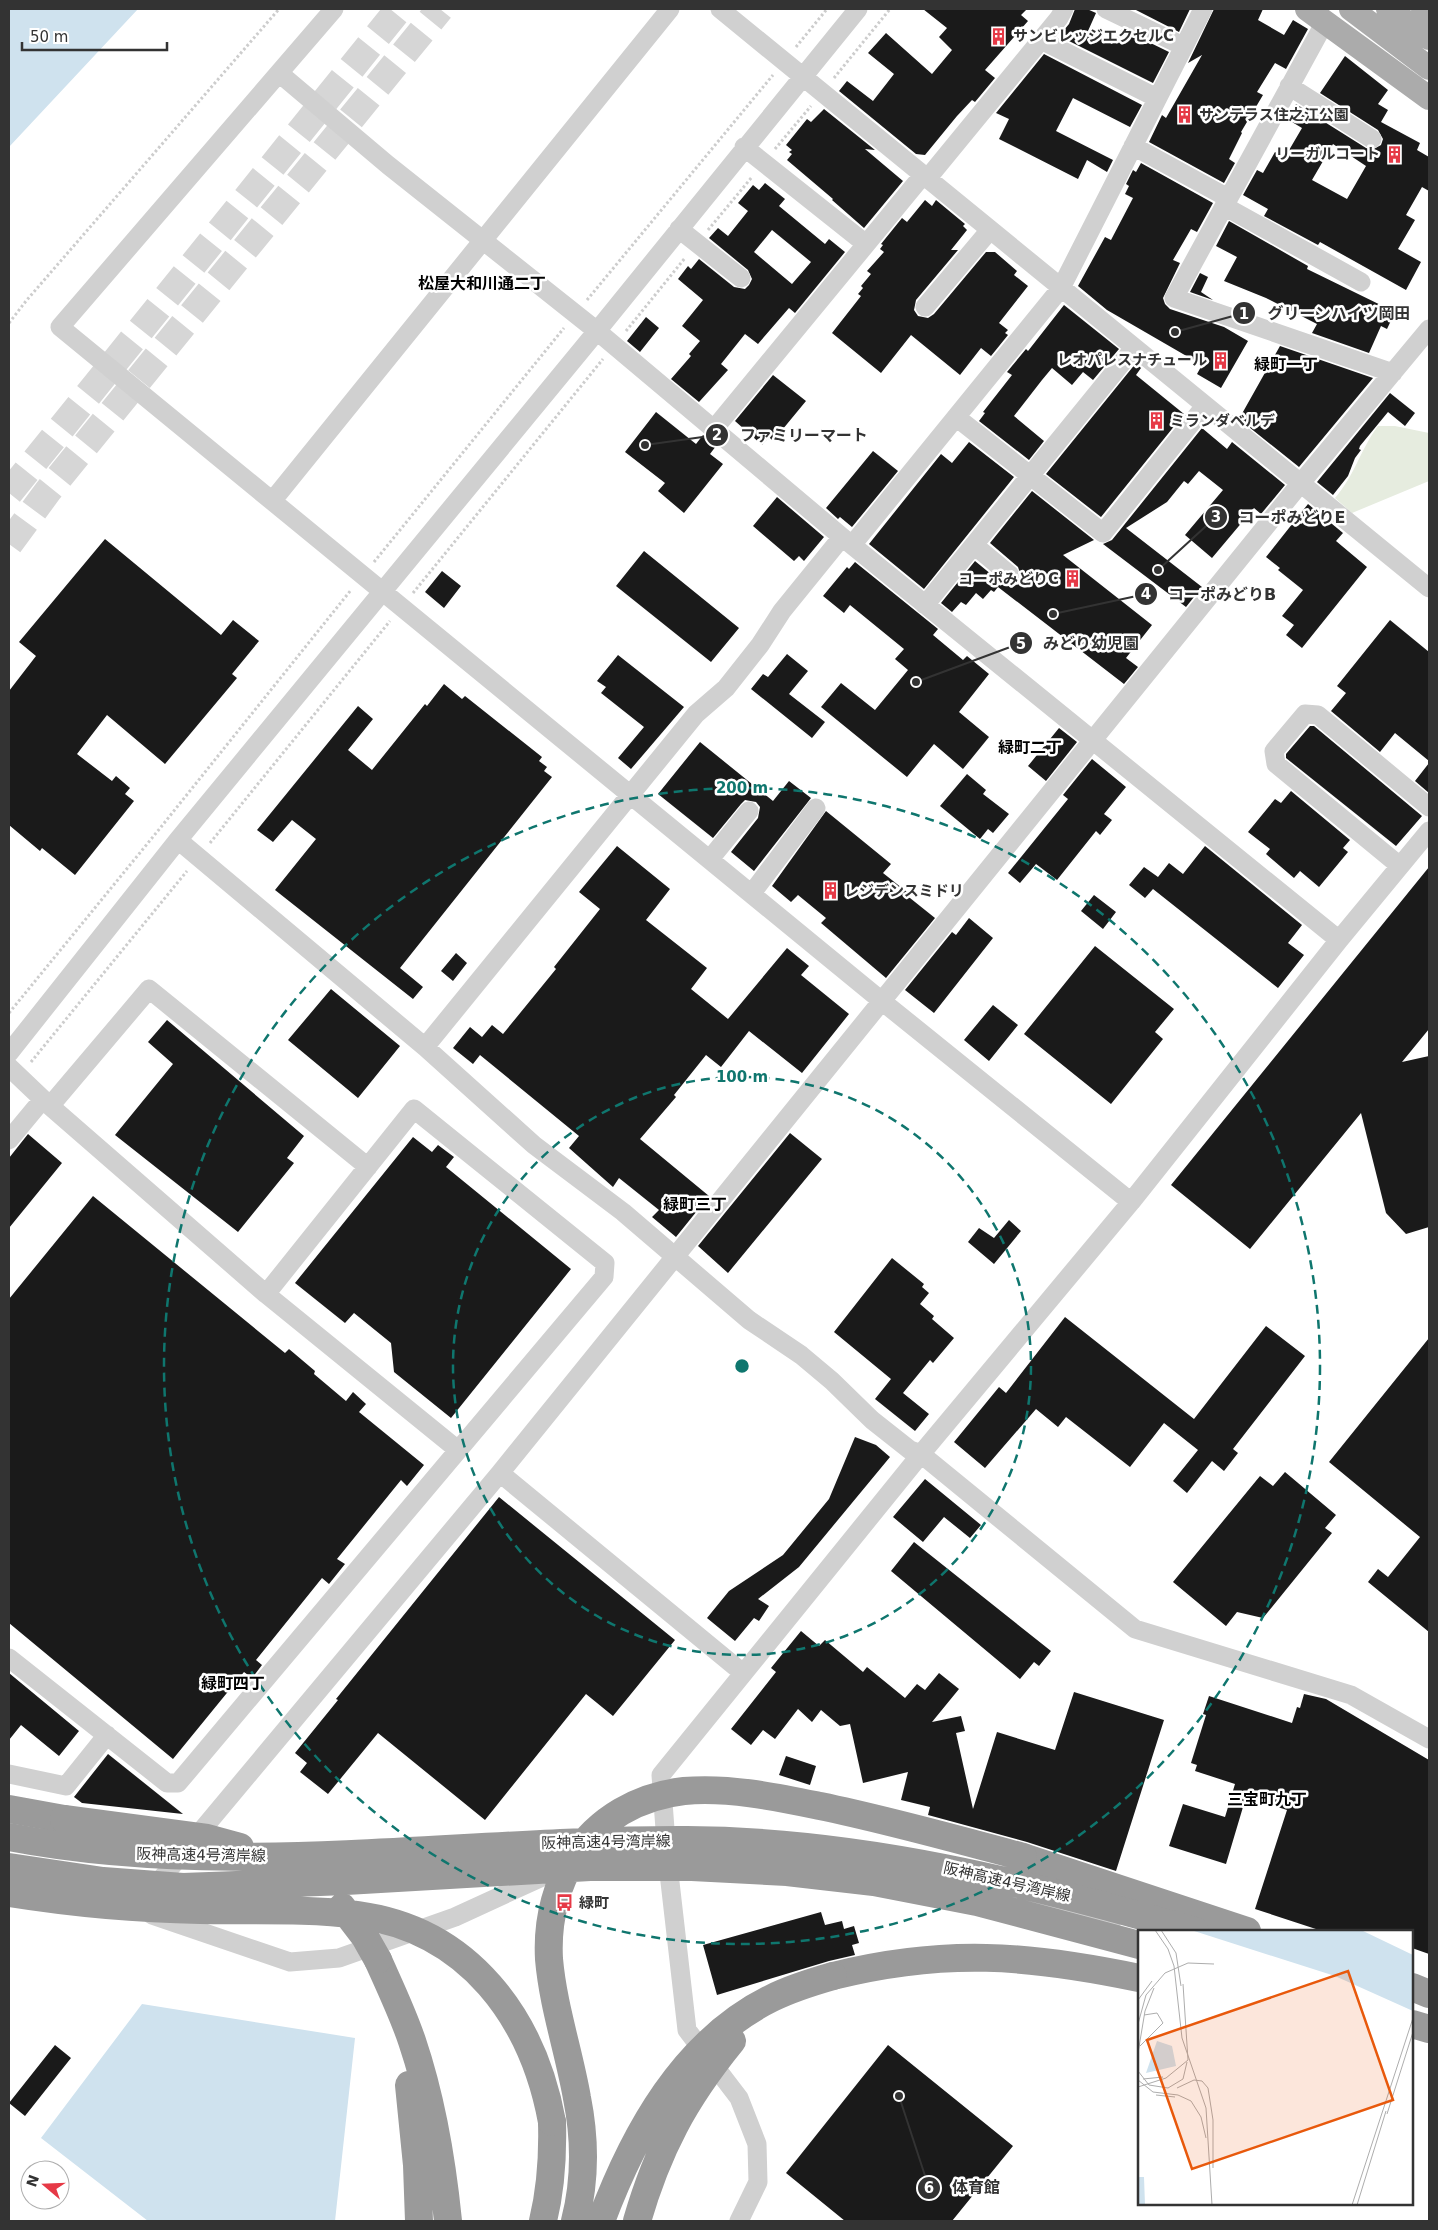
<svg xmlns="http://www.w3.org/2000/svg" width="1438" height="2230" font-family="'DejaVu Sans','Noto Sans JP',sans-serif">
<rect width="100%" height="100%" fill="#fff"/>
<path fill="#e6ecdf" d="M1378,426H1395L1429,433V481L1352,513L1335,498C1355,475 1360,450 1378,426Z"/>
<path fill="#cfe2ee" d="M9,9H138L9,147Z
M142,2004L355,2038L335,2221H148L41,2138Z"/>
<path fill="#1a1a1a" fill-rule="evenodd" d="M923,9H1027L1021,15L1028,21L985,70L995,78L975,102L972,100L957,116L925,155L916,154L839,91L847,81L873,101L894,74L868,53L886,33L932,74L952,50L939,37L947,28Z
M1075,9H1087L1096,13L1088,31L1112,44L1122,29L1169,52L1153,83L1059,36L1069,24Z
M1134,9H1190L1179,32Z
M1214,9H1263L1258,20L1284,35L1293,20L1308,29L1286,69L1275,63L1257,92L1263,95L1241,132L1242,133L1229,159L1235,163L1224,183L1149,142L1162,115L1166,118L1202,55L1188,63Z
M1044,54L1142,105L1130,127L1073,98L1056,131L1113,160L1107,172L1087,160L1078,179L999,139L1009,119L996,113Z
M1345,56L1388,90L1378,104L1388,110L1381,122L1420,143L1417,150L1429,157V191L1422,187L1406,215L1415,220L1398,249L1421,262L1406,290L1320,242L1318,245L1264,216L1268,209L1243,195L1257,170L1263,173L1275,152L1285,157L1302,128L1287,119L1296,104L1366,148L1372,150L1381,145L1383,139L1378,130L1320,93ZM1333,144L1366,166L1347,199L1312,180Z
M824,109L875,150L865,149L903,181L864,228L832,200L833,199L787,160L792,154L789,152L792,150L786,145L807,119L811,122Z
M1141,163L1213,203L1197,232L1191,229L1173,260L1180,263L1163,298L1165,304L1170,309L1224,327L1248,341L1221,388L1197,374L1202,365L1107,310L1078,286L1105,237L1111,240L1133,198L1125,194L1129,186L1126,184L1133,170L1136,172Z
M765,183L785,199L779,206L825,244L829,239L845,252L795,313L789,308L758,344L745,334L721,364L728,370L699,402L671,379L691,356L689,354L700,341L682,326L703,300L678,279L688,266L691,269L699,259L734,287L745,289L749,285L752,279L748,270L709,238L718,228L728,236L748,211L738,203L753,185L759,190ZM772,230L811,262L792,284L754,252Z
M925,200L932,206L936,200L965,224L963,226L967,230L951,250H958L916,300L914,310L918,316L928,318L934,314L986,252H995L1017,271L1014,275L1028,286L999,323L1008,330L1005,333L1008,335L991,356L981,348L960,375L911,335L881,373L832,333L861,296L858,294L863,288L861,286L871,274L867,271L884,252L880,249L883,245L881,244L902,218L907,222Z
M1229,221L1308,266L1307,269L1395,312L1387,329L1381,326L1369,353L1312,333L1317,324L1266,298L1224,281L1237,257L1216,246Z
M1200,273L1208,277L1201,292L1213,300L1190,292Z
M1064,305L1119,349L1093,380L1083,372L1072,385L1052,368L1042,380L1014,416L1044,441L1029,460L979,421L985,413L983,412L1012,375L1007,372L1026,349L1028,351Z
M646,317L659,328L640,352L627,341Z
M1280,346L1373,378L1299,467L1239,419Z
M1136,363L1141,368L1136,375L1184,414L1101,517L1046,474Z
M773,375L806,401L773,441L769,437L762,445L735,421Z
M1390,393L1415,413L1405,426L1388,412L1360,446L1359,449L1361,450L1355,458L1348,476L1333,495L1317,482Z
M656,412L696,444L703,435L716,446L710,454L723,464L684,513L658,491L665,483L625,452Z
M1202,428L1227,449L1232,442L1285,485L1261,514L1254,508L1212,558L1185,535L1223,490L1199,471L1188,484L1184,481L1167,502L1126,528L1202,587L1186,607L1103,544L1112,540Z
M969,442L1014,477L924,589L869,544L941,454L952,463Z
M873,451L898,471L852,527L840,517L838,519L826,508Z
M1032,491L1094,540L1063,555L1152,625L1126,658L1138,667L1124,684L998,587L994,592L991,590L983,599L976,593L966,605L961,602L952,612L941,603L975,561L1003,584L1013,586L1019,582L1021,576L1018,567L990,543Z
M777,497L824,537L804,561L799,556L794,561L753,526Z
M1308,504L1343,533L1336,541L1367,567L1302,648L1286,635L1294,625L1282,616L1303,590L1278,570L1280,568L1266,557Z
M105,539L221,635L233,620L259,641L232,674L237,678L165,764L107,715L77,754L112,781L116,776L130,788L125,794L134,801L75,875L42,848L40,851L9,825V691L36,656L19,642Z
M644,551L739,628L711,662L616,586Z
M855,562L938,629L933,635L963,660L967,656L989,674L959,712L989,737L963,769L934,744L907,777L821,707L841,683L875,710L908,670L895,659L904,649L850,605L844,613L823,596L847,567L849,569Z
M442,571L461,586L444,608L425,592Z
M1390,620L1429,652V761L1395,733L1380,752L1331,711L1346,693L1337,686Z
M787,654L808,671L789,694L825,722L812,738L751,689L763,674L768,677Z
M618,655L684,707L631,769L618,758L644,727L601,693L606,687L597,681Z
M444,684L462,699L465,696L542,757L539,761L547,767L544,771L552,777L400,968L423,987L413,999L275,890L316,839L292,820L273,842L257,830L358,706L373,719L348,750L372,770L425,704L427,706Z
M1310,726H1314L1422,816L1396,846L1286,758V754Z
M1059,728L1077,742L1046,781L1028,766Z
M700,742L773,801L789,781L811,798L754,871L731,852L758,818L760,807L756,802L745,800L741,804L713,838L658,794Z
M1092,759L1126,787L1104,814L1112,820L1100,835L1096,831L1057,880L1036,864L1020,883L1008,873L1068,799L1063,795Z
M1429,763V793L1415,781Z
M967,774L986,790L983,794L1009,814L993,833L988,829L980,839L940,806Z
M1291,791L1350,840L1343,848L1348,852L1319,887L1300,871L1294,878L1266,854L1270,849L1248,832L1275,799L1281,803Z
M826,811L891,864L883,873L907,892L905,894L935,918L886,978L821,923L826,918L798,895L791,902L772,886Z
M617,846L670,889L646,920L707,968L691,989L728,1019L787,948L809,966L801,975L849,1014L802,1073L749,1031L721,1067L706,1055L674,1095L676,1097L640,1139L709,1196L676,1237L652,1217L659,1210L619,1178L613,1187L569,1148L579,1136L480,1055L473,1064L453,1048L470,1027L482,1037L492,1025L503,1034L556,969L554,967L600,909L579,892Z
M1205,846L1302,925L1288,943L1304,955L1278,988L1153,889L1145,898L1129,885L1144,867L1158,877L1169,863L1183,874Z
M1429,867V1029L1402,1062L1429,1056V1227L1406,1234L1386,1213L1361,1113L1250,1249L1171,1185Z
M1094,895L1116,912L1103,929L1081,911Z
M969,918L993,938L934,1013L905,990L952,932L956,935Z
M1095,946L1174,1009L1155,1032L1163,1039L1111,1104L1024,1034Z
M456,953L467,963L453,981L441,971Z
M331,989L400,1046L358,1098L288,1040Z
M993,1005L1018,1025L989,1061L964,1040Z
M167,1020L304,1136L287,1158L294,1163L238,1232L115,1135L173,1064L148,1042Z
M790,1133L822,1159L728,1273L698,1246Z
M28,1134L62,1163L9,1228V1158Z
M413,1137L432,1152L438,1145L454,1157L446,1167L571,1269L451,1418L394,1372L391,1343L354,1313L345,1323L295,1283Z
M93,1196L285,1353L289,1349L315,1371L314,1374L346,1401L353,1392L366,1404L359,1412L424,1465L407,1486L401,1480L337,1559L345,1564L329,1584L322,1578L256,1660L262,1665L252,1678L244,1672L173,1759L9,1623V1299Z
M1009,1220L1021,1231L994,1264L968,1242L979,1228L994,1238Z
M892,1258L924,1284L922,1287L929,1293L920,1304L934,1316L932,1319L954,1338L933,1363L930,1360L903,1393L929,1414L915,1431L875,1399L891,1379L834,1332Z
M1065,1317L1194,1419L1266,1326L1305,1356L1233,1449L1238,1453L1224,1471L1212,1461L1187,1493L1173,1481L1198,1450L1164,1423L1130,1467L1066,1417L1058,1427L1036,1409L985,1468L954,1442L999,1387L1006,1393Z
M1429,1338V1632L1368,1582L1378,1569L1388,1577L1420,1537L1329,1462Z
M855,1437L876,1445L890,1457L799,1567L758,1599L769,1606L759,1621L754,1618L735,1641L707,1618L729,1591L783,1555L829,1499Z
M1285,1472L1336,1515L1325,1528L1332,1533L1263,1618L1237,1612L1226,1626L1173,1582L1260,1476L1273,1486Z
M925,1479L981,1525L970,1538L944,1517L923,1542L893,1517Z
M499,1497L675,1640L613,1716L586,1694L485,1820L378,1733L328,1794L300,1772L307,1763L295,1753L338,1700L336,1699Z
M914,1542L1051,1651L1039,1666L1034,1662L1020,1679L891,1571Z
M801,1631L819,1646L825,1640L863,1672L867,1667L905,1698L917,1684L925,1690L939,1673L959,1689L932,1722L961,1716L965,1731L956,1733L973,1809L997,1732L1055,1750L1074,1692L1164,1720L1116,1871L1027,1842L928,1815L930,1807L901,1800L908,1772L863,1783L850,1724L840,1726L821,1710L812,1722L798,1709L775,1739L763,1730L751,1745L731,1729L776,1672L771,1668Z
M9,1673L79,1731L59,1756L21,1725L9,1740Z
M1304,1694L1326,1699L1429,1760V1954L1412,1948V1931H1322L1255,1909L1287,1810L1246,1797L1226,1864L1169,1846L1183,1804L1225,1817L1235,1784L1195,1771L1197,1765L1191,1763L1206,1715L1203,1714L1209,1696L1292,1723L1297,1707L1300,1708Z
M108,1754L183,1814L82,1803L74,1797Z
M786,1756L816,1766L810,1785L779,1775Z
M821,1912L825,1925L842,1921L844,1929L854,1926L859,1943L852,1945L855,1955L829,1961L717,1995L703,1945Z
M55,2045L71,2058L25,2116L9,2103Z
M888,2045L1013,2146L952,2221H845L786,2173Z"/>
<g fill="none" stroke-linecap="round" stroke-linejoin="round">
<path stroke="#d6d6d6" stroke-width="28" stroke-dasharray="28 14" stroke-linecap="butt" d="M9,493L399,9
M9,544L48,491L440,9"/>
<path stroke="#cdcdcd" stroke-width="3" stroke-dasharray="2.5 2.5" stroke-linecap="butt" d="M796,47L827,9
M834,78L890,9
M775,149L811,106
M708,230L752,177
M587,300L773,75
M9,323L26,301L279,9
M626,331L685,258
M374,562L564,328
M413,593L603,359
M210,843L390,621
M9,1013L161,827L351,590
M31,1062L187,871"/>
<path stroke="#d0d0d0" stroke-width="19" d="M334,9L60,327L883,1002L1131,1202
M720,9L1429,588
M1106,9L1183,46
M1325,22L1174,298L1393,373
M1041,40L1157,98
M279,73L388,165L597,331L842,537L1339,940
M1289,86L1372,139
M1133,146L1228,198
M744,147L866,244
M927,179L1059,18L1064,9
M1224,206L1361,282
M679,229L741,278
M925,307L990,230
M956,417L1103,533L1205,406
M714,429L923,175
M273,500L670,9
M852,545L1061,288L1203,9
M974,545L1010,575
M925,605L1134,348
M178,840L425,1047L534,1145L623,1212L749,1320L801,1355L832,1381L872,1420L910,1450L921,1454L1135,1629L1351,1695L1429,1739
M710,859L749,811
M1400,866L1276,764L1274,751L1305,714L1318,715L1429,807
M752,893L816,808
M425,1047L696,714L726,688L760,645L782,611L842,537
M9,1053L178,840L597,331L858,9
M9,1067L50,1106L266,1294L458,1450
M50,1106L149,989L368,1167
M9,1140L43,1099
M500,1473L743,1673
M9,1658L167,1783H178L604,1277L605,1263L414,1109L266,1294
M9,1774L66,1786L107,1735
M151,1891L500,1473L1300,484L1429,329
M1020,1897L1111,1924
M152,1915L290,1962L339,1958L455,1917L542,1877L551,1876
M739,2221L758,2182L757,2144L739,2098L687,2030L667,1856L661,1775L921,1454L1131,1202L1339,940L1429,831"/>
<path stroke="#ababab" stroke-width="24" d="M1307,9L1429,98
M1351,9L1429,68
M1388,9L1429,38
M1423,9L1429,14"/>
<path stroke="#9a9a9a" stroke-width="28" d="M9,1809L64,1819
M1023,1857L1247,1931
M378,1960C390,1987 403,2014 412,2041C432,2100 442,2161 448,2221
M833,1976C945,1948 1028,1955 1139,1978
M1412,1987L1429,1994
M1412,2024L1429,2029
M409,2085L417,2165L419,2221
M543,2221C551,2188 553,2157 552,2122"/>
<path stroke="#9a9a9a" stroke-width="28" d="M64,1819L207,1838L240,1847
M9,1837C232,1880 461,1839 687,1840C861,1841 1029,1883 1195,1931
M9,1867L103,1881L183,1887L346,1881L590,1867H692L787,1872L874,1882L977,1902L1139,1945
M9,1893C72,1903 136,1909 200,1910C253,1911 306,1908 358,1915C469,1930 533,2018 552,2122
M342,1907L365,1937L378,1960
M575,2221C585,2182 585,2138 577,2098C569,2052 553,2006 549,1959C547,1922 555,1888 574,1857C598,1819 639,1796 684,1791C729,1787 776,1797 820,1806C888,1820 956,1839 1023,1857
M601,2221C634,2133 684,2041 772,1998C792,1988 812,1982 833,1976
M637,2221C658,2149 684,2100 732,2041"/>
</g>
<g fill="none" stroke="#0f766e" stroke-width="2.5" stroke-dasharray="9 6">
<circle cx="742" cy="1366" r="289"/>
<circle cx="742" cy="1366" r="578"/>
</g>
<defs>
<symbol id="building-bare" viewBox="-9 -9 18 18"><path d="M-4-6H4V6H1V3H-1V6H-4ZM-2.5-4.3h1.7v1.8h-1.7ZM.8-4.3h1.7v1.8H.8ZM-2.5-1h1.7V.8h-1.7ZM.8-1h1.7V.8H.8Z" fill="#e63946" stroke="#fff" stroke-width="2.5" paint-order="stroke"/></symbol>
<symbol id="bus-bare" viewBox="-9 -9 18 18"><path d="M-5-6H5V4H4V6H2V4H-2V6H-4V4H-5ZM-3.5-4V0h7V-4ZM-3.5 1.2v1.5H-2V1.2ZM2 1.2v1.5H3.5V1.2Z" fill="#e63946" stroke="#fff" stroke-width="2.5" paint-order="stroke"/></symbol>
</defs>
<g fill-rule="evenodd">
<use href="#building-bare" x="986" y="24" width="25" height="25"/>
<use href="#building-bare" x="1172" y="102" width="25" height="25"/>
<use href="#building-bare" x="1382" y="142" width="25" height="25"/>
<use href="#building-bare" x="1208" y="348" width="25" height="25"/>
<use href="#building-bare" x="1144" y="408" width="25" height="25"/>
<use href="#building-bare" x="1060" y="566" width="25" height="25"/>
<use href="#building-bare" x="818" y="878" width="25" height="25"/>
<use href="#bus-bare" x="552" y="1890" width="25" height="25"/>
</g>
<g text-anchor="middle" stroke-width="5" stroke-linejoin="round" paint-order="stroke">
<g font-size="15" font-weight="bold" fill="#333" stroke="#fff" text-anchor="start">
<text x="1013" y="41">サンビレッジエクセルC</text>
<text x="1199" y="120">サンテラス住之江公園</text>
<text x="1380" y="159" text-anchor="end">リーガルコート</text>
<text x="1207" y="365" text-anchor="end">レオパレスナチュール</text>
<text x="1170" y="426">ミランダベルデ</text>
<text x="1059" y="584" text-anchor="end">コーポみどりC</text>
<text x="844" y="896">レジデンスミドリ</text>
<text x="579" y="1908">緑町</text>
</g>
<g font-size="15" fill="#333" stroke="#fff">
<text transform="translate(606 1842) rotate(-1)" y="5">阪神高速4号湾岸線</text>
<text transform="translate(201 1855) rotate(1)" y="5">阪神高速4号湾岸線</text>
<text transform="translate(1007 1882) rotate(13)" y="5">阪神高速4号湾岸線</text>
</g>
<g font-size="16" font-weight="bold" fill="#000" stroke="#fff">
<text x="482" y="289">松屋大和川通二丁</text>
<text x="1286" y="370">緑町一丁</text>
<text x="1030" y="753">緑町二丁</text>
<text x="695" y="1210">緑町三丁</text>
<text x="233" y="1689">緑町四丁</text>
<text x="1267" y="1805">三宝町九丁</text>
</g>
</g>
<g transform="translate(1138 1930)">
<rect width="275" height="275" fill="#fff"/>
<path d="M53,0H223L275,25V81L197,46ZM19,111L34,116L38,136L8,143ZM0,247H6L7,275H0Z" fill="#cfe2ee"/>
<path fill="none" stroke="#adadad" stroke-width="1" d="M17,0L30,19L36,36L44,108L68,178L74,275M23,0L38,23L43,56M0,70L14,51M0,94L8,65L27,43L50,33L76,34M2,116L25,93L19,83L6,85M0,123L7,81L16,58M0,141L11,155L30,158L45,149L49,132M5,149L25,147M0,150L15,162L40,165L53,171L63,187L68,208M0,157L28,148L50,130L45,54M39,158L56,150L64,151L70,158L75,190V238M18,165L37,167M249,184L275,102M214,275L275,88M219,275L248,181"/>
<path fill="#e8590c" fill-opacity="0.15" stroke="#e8590c" stroke-width="2.5" d="M210,41L255,170L54,239L9,110Z"/>
<rect width="275" height="275" fill="none" stroke="#333" stroke-width="2.5"/>
</g>
<circle cx="742" cy="1366" r="8" fill="#0f766e" stroke="#fff" stroke-width="2.5"/>
<g font-size="15" text-anchor="middle" font-weight="bold" fill="#0f766e" stroke="#fff" stroke-width="5" stroke-linejoin="round" paint-order="stroke">
<text x="742" y="793">200 m</text>
<text x="742" y="1082">100 m</text>
</g>
<path fill="none" stroke="#333" stroke-width="2" d="M1175 332L1244 313M645 445L717 435M1158 570L1216 517M1053 614L1146 594M916 682L1021 643M899 2096L929 2188"/>
<g fill="#333" stroke="#fff" stroke-width="2">
<circle cx="1175" cy="332" r="5"/>
<circle cx="645" cy="445" r="5"/>
<circle cx="1158" cy="570" r="5"/>
<circle cx="1053" cy="614" r="5"/>
<circle cx="916" cy="682" r="5"/>
<circle cx="899" cy="2096" r="5"/>
<circle cx="1244" cy="313" r="12"/>
<circle cx="717" cy="435" r="12"/>
<circle cx="1216" cy="517" r="12"/>
<circle cx="1146" cy="594" r="12"/>
<circle cx="1021" cy="643" r="12"/>
<circle cx="929" cy="2188" r="12"/>
</g>
<g font-size="15" text-anchor="middle" font-weight="bold" fill="#fff">
<text x="1244" y="319">1</text>
<text x="717" y="440">2</text>
<text x="1216" y="522">3</text>
<text x="1146" y="599">4</text>
<text x="1021" y="649">5</text>
<text x="929" y="2193">6</text>
</g>
<g font-size="16" text-anchor="middle" font-weight="bold" fill="#333" stroke="#fff" stroke-width="5" stroke-linejoin="round" paint-order="stroke">
<text x="1339" y="319">グリーンハイツ岡田</text>
<text x="804" y="441">ファミリーマート</text>
<text x="1292" y="523">コーポみどりE</text>
<text x="1222" y="600">コーポみどりB</text>
<text x="1091" y="649">みどり幼児園</text>
<text x="976" y="2193">体育館</text>
</g>
<rect width="1438" height="2230" fill="none" stroke="#333333" stroke-width="20"/>
<g transform="translate(45 2185) rotate(289)"><circle r="24" fill="#ffffff" stroke="#adadad"/>
<path d="M0-4L9 19L0 12L-9 19Z" fill="#e63946"/>
<text y="-8" font-size="14" font-weight="bold" text-anchor="middle" fill="#333333">N</text>
</g>
<path d="M22 42v8h145v-8" fill="none" stroke="#333333" stroke-width="2.5"/>
<text x="30" y="42" font-size="15" fill="#333333" stroke="#ffffff" stroke-width="4" paint-order="stroke">50 m</text>
</svg>
